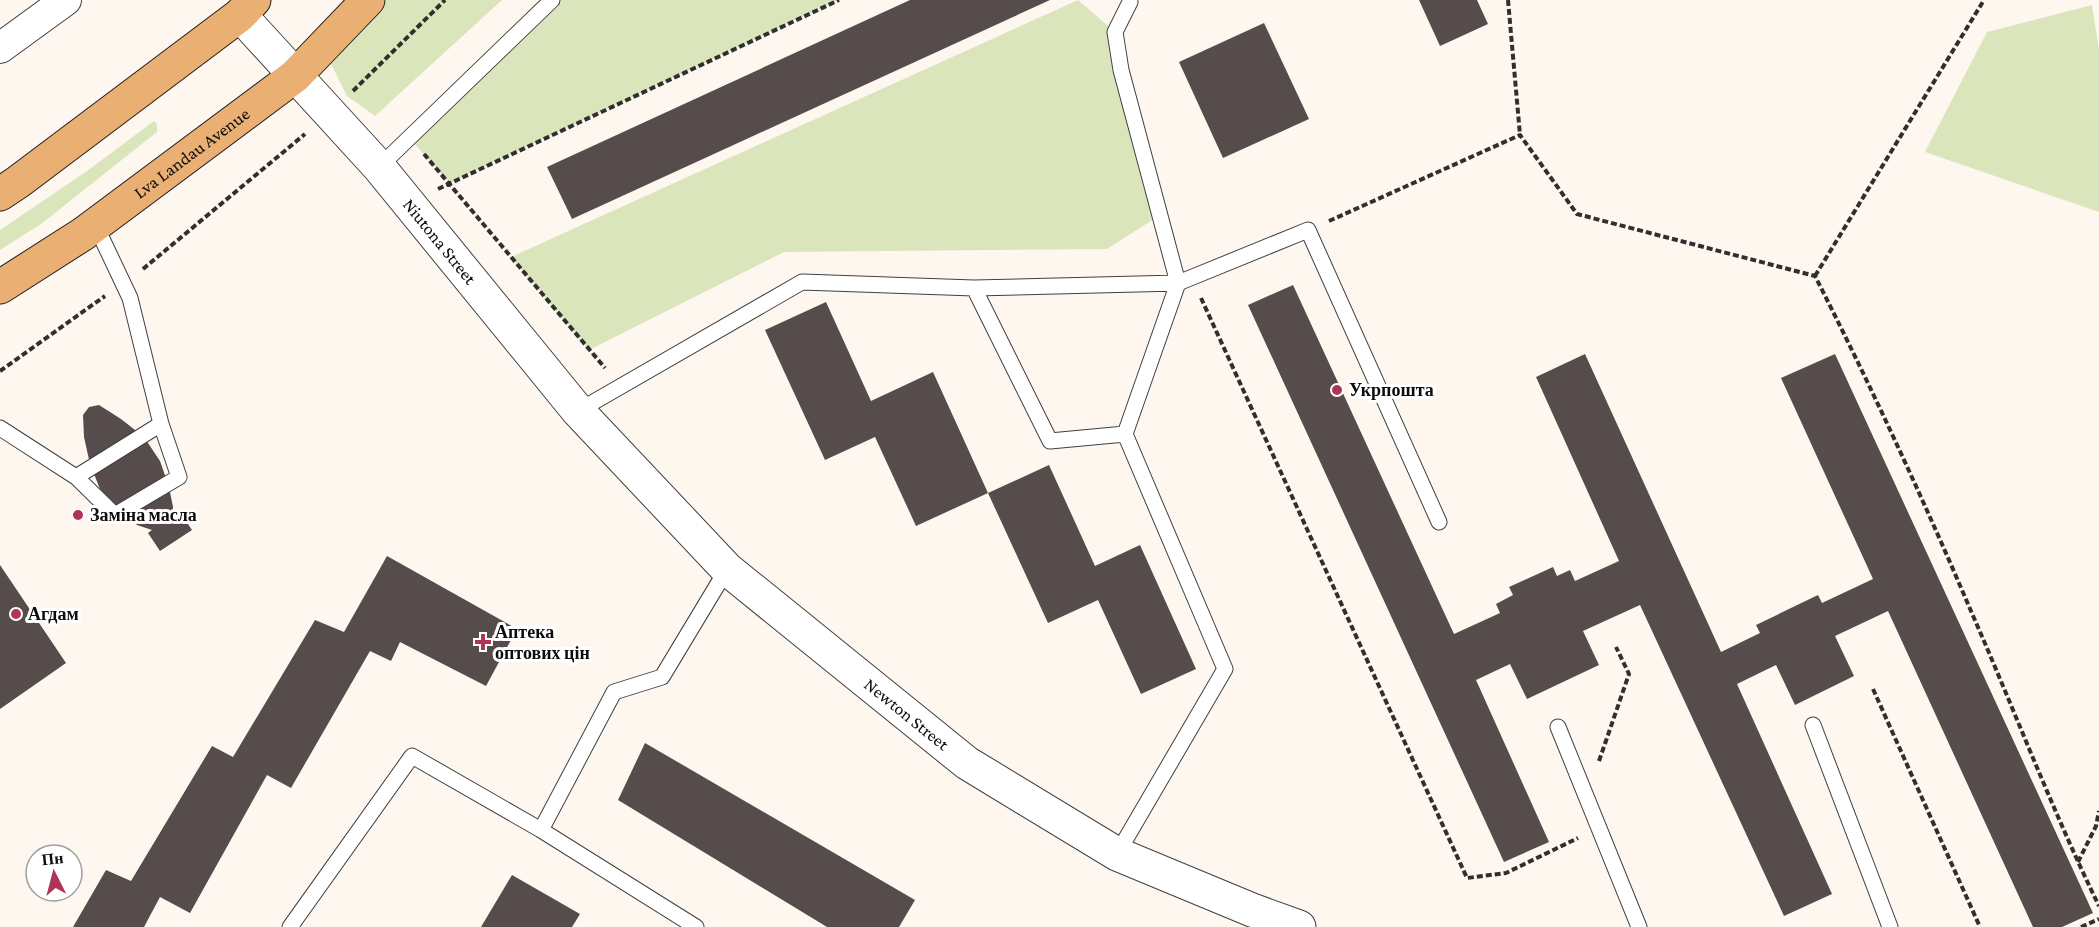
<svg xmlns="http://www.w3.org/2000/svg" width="2099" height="927" font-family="'Crimson Pro',serif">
<rect width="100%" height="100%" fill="#fdf7f0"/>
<path fill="#dbe5bc" d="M387,0H502L375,116L347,96L329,60Z
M552,0H839L450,183L409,138Z
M1078,0L1115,32L1160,215L1107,249L784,252L589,350L511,257Z
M2092,5L2099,50V212L1925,152L1987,32Z
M154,121L157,124V132L41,224L0,250V230L87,171Z"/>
<path fill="#554c4b" d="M910,0H1050L572,219L547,167Z
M1419,0H1477L1488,24L1440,46Z
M1264,23L1309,119L1223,158L1179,62Z
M1293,285L1454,634L1500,613L1496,604L1513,595L1509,587L1553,567L1557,576L1570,570L1575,581L1619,561L1536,377L1585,354L1721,652L1760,633L1756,625L1818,595L1822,603L1873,579L1781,378L1835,354L2093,913L2062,927H2033L1888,611L1835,636L1854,676L1795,705L1776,665L1737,684L1832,894L1784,916L1640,605L1583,631L1599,665L1527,699L1510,664L1476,680L1549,842L1504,862L1248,305Z
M826,302L871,401L933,372L988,493L1049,465L1095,566L1140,545L1196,669L1141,694L1098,600L1048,623L988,493L916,526L875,437L825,460L765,330Z
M99,405L121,419L144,437L160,461L169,487L173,507V517L180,512L192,530L160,551L148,533L152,530L137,525L100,489L90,464L84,437L83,415L89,407Z
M387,556L517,629L486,686L400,642L391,661L370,651L291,788L267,775L190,913L160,897L144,927H73L106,870L131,881L212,746L233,757L315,620L344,632Z
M0,565L66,663L0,709Z
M645,743L915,900L899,927H827L618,800Z
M512,875L580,914L572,927H481Z"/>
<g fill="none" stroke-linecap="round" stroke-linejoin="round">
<defs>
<path id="service" d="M379,167L552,0
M974,288L1178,283L1121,70L1115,32L1130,2
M578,411L802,282L974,288L1050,441L1125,434
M0,428L76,477L161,424L130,298L95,224
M76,477L115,515L179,477L161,424
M1813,725L1890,927
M1558,727L1639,927
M1117,854L1225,669L1125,434L1178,283L1308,230L1439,522
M290,927L412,756L541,830
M696,927L541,830L614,692L662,677L727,569"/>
<path id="minor" d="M0,48L66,0"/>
<g id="tertiary">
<path id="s1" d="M240,15L379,167L578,411L727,569L967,763L1117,854L1252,910L1299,927"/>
</g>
<g id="primary">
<path d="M0,194L18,182L240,15L254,0"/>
<path id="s2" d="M0,287L83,234L295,76L368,0"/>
</g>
</defs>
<use href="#service" stroke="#404040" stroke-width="17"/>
<use href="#minor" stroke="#404040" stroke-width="32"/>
<use href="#tertiary" stroke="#404040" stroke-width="35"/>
<use href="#primary" stroke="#1e1e1e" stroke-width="35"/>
<path stroke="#2f2f2f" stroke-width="4" stroke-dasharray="6 3" stroke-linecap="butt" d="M1508,0L1520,135
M353,91L445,0
M424,154L605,368
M438,189L839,0
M1329,221L1520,135L1577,214L1815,276C1872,388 1925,503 1974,618C2016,714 2053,812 2099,906
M143,269L305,134
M1815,276L1984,0
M1201,298L1467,878L1506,873L1578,838
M0,371L105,296
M1873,689L1980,927
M1599,761L1629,674L1616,647
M2078,862L2096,826L2099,811
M2081,927L2099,919"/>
<use href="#service" stroke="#fff" stroke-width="15"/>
<use href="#minor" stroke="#fff" stroke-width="30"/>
<use href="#tertiary" stroke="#fff" stroke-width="33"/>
<use href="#primary" stroke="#eaaf73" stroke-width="33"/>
</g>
<g fill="#af3459" stroke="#fff" stroke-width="2">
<circle cx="1337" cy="390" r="6"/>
<circle cx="78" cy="515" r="6"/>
<circle cx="16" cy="614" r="6"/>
<path d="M480 633h6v6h6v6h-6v6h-6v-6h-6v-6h6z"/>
</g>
<g text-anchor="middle" stroke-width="6" stroke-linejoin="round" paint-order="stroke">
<g font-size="18" fill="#0d0d0d" stroke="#fff">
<text dy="6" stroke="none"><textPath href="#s2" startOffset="234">Lva Landau Avenue</textPath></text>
<text dy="6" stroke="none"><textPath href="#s1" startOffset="302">Niutona Street</textPath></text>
<text dy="6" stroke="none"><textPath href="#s1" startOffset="969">Newton Street</textPath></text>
</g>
<g font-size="18" font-weight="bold" fill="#0d0d0d" stroke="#fff" text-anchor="start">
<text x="1349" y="396">Укрпошта</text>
<text x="90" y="521">Заміна масла</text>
<text x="28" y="620">Агдам</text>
<text x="495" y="638">Аптека<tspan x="495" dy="21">оптових цін</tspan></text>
</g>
</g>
<g transform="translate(54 873) rotate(354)"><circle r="28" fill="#ffffff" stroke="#9e9e9e" stroke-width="1.5"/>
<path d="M0-4.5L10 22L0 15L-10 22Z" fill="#af3459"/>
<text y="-9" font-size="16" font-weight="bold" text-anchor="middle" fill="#0d0d0d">Пн</text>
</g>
</svg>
